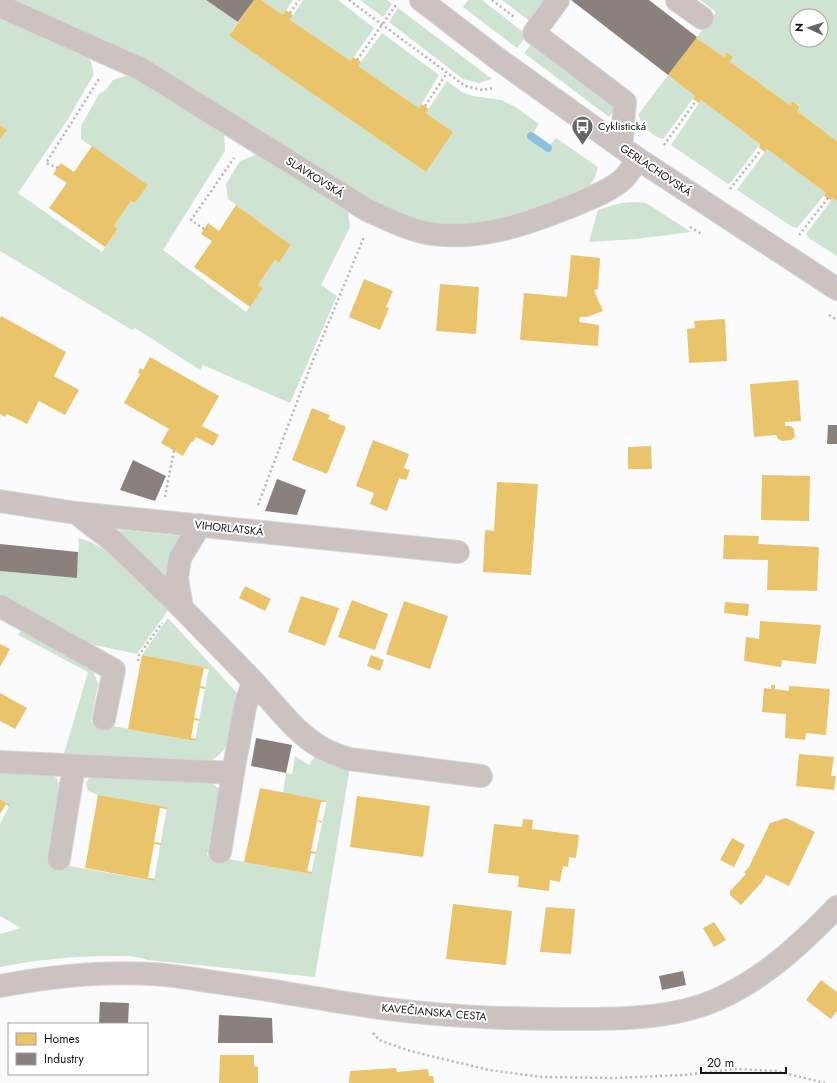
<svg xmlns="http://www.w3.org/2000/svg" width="837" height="1083" font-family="Jost,sans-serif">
<rect width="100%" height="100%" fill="#fbfafd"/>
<path fill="#cee3d1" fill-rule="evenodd" d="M12,0H206L238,22L229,36L426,172L453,132L426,113L447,81L462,92L473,96L501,100L514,106L539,124L533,133L550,145L556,138L598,167L595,177L589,187L516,219L447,227L393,215L298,157L147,60Z
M261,0H293L283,15Z
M303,0H338L374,28L351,61L290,20Z
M360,0H387L392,4L383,17Z
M468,0H482L527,35L517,48L463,7Z
M502,0H553L536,26Z
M700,0H837V141L797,111L800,106L793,101L790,105L730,62L733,57L727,52L724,57L696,38L716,12ZM797,16H821V40H797Z
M398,8L492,79L479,83L463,79L389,22Z
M0,16L89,55L94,74L68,119L18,193L102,252L118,229L114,226L131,201L135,203L148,185L81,139V126L99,94L106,90L113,80L131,74L224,132L225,151L163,250L246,312L263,288L258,285L275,260L279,263L291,245L228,199L226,184L240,161L259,154L348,211L350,227L321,285L337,296L290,403L203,365L200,370L135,328L132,330L0,251V139L6,130L0,125Z
M382,33L439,75L419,108L358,66Z
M534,40L616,107L609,117L524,53Z
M668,75L695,96L663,139C651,137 643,125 638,115Z
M701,100L760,144L732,181L728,184L671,145Z
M767,149L826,193L797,228L791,226L737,190Z
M833,198L837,201V256L810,239L806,234Z
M635,202L646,203L691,232L636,239L589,242L598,210L621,203Z
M122,530L182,536L172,586L119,534V531Z
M79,538C119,551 141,580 169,609L137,654L85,643L0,596V571L77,578Z
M168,618L237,693C233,718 235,751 208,762L63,757L88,672L18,635L22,629L93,670L98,684L91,722L195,741L209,668L142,655Z
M317,753L350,767L315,977L148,960C135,955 122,956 108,956C71,956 36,960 0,967V934L21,928L0,916V824L10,805L0,799V770L53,775L57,779L60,787L47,862L154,881L167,807L98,795L88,791L86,783L90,777L208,780L218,788L219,796L207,855L311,874L327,801L283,793L286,773L292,774L295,756L309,765Z"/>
<path fill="#e9c46a" d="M254,0H261L283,15L286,10L290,13L293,15L290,20L351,61L353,57L361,62L358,66L419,108L421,104L429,109L426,113L453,132L426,172L229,36Z
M696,38L724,57L727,52L733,57L730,62L790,105L793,101L800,107L797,111L837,141V201L833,198L831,200L824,196L826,193L767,149L765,152L759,148L760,144L701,100L699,103L693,99L695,96L668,75Z
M0,125L7,130L0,139Z
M92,146L148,185L135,203L131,201L114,226L118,229L105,247L49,208L67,183L53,174L61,163L74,172Z
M236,205L291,245L279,263L275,260L258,285L263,288L250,307L194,267L212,241L201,234L204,229L208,223L219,231Z
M571,255L600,258L598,289L594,290L603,311L587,317H580L579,322L599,325L598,346L520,340L524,293L567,297Z
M364,279L393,291L386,307L389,308L380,330L349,317Z
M440,284L479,287L476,334L436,331Z
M1,316L66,352L54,376L79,390L65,415L39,401L27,424L7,414L5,417L0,414V319Z
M725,319L727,361L689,363L687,329L695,328L694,321Z
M150,357L219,396L202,426L219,435L213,446L196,437L193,442H191L183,456L161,443L169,429L124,403L140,374L138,373L140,368L143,370Z
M798,380L801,421L785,422V426H791L794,429L795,437L791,440L782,441L778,439L776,435L754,437L750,384Z
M312,408L330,415L328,419L346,427L327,474L292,460Z
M373,440L409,454L404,468L410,470L406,480L399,478L387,511L370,504L374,493L356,486Z
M651,446L652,469H628V447Z
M762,475L810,476L809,521L761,520Z
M497,482L538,484L531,575L483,572L485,530L494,531Z
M724,535L759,536L758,544L819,547L817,591L767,590L768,560L723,559Z
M245,586L271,599L265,611L239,598Z
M301,596L339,608L325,646L288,632Z
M352,600L388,614L375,650L338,637Z
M404,601L448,616L430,669L386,654Z
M725,602L749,604L748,616L724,613Z
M760,621L821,625L816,664L782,660L781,667L744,661L746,637L759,639Z
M0,644L10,649L0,667Z
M142,655L209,668L208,669L204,668L200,686L205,687V689L200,688L194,718L199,719V721L194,720L191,738L196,739L195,741L128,729Z
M371,655L384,660L380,671L367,666Z
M771,685H775V689L789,691V686L830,689L826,735L806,733L805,740L785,738L786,714L762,712L764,688L771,689Z
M0,693L27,708L15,729L0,721Z
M799,754L834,757L831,776H836L834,790L796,786Z
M260,788L327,801L326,802H321L317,820L322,821V823L317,821L311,851L316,852L315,854L311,853L307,871L312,872L311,874L244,862Z
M98,795L167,807V809L160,808L154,842L161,843V845L154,844L148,878L155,879V881L85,868Z
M357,796L430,806L423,857L350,847Z
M0,799L10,805L9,807L6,804L0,814Z
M786,818L815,832L789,886L766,875L762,882L741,905L730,895V891L746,874L744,872L749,867L770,823Z
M523,819L533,820L532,829L579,835L576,858L569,857L568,867L563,866L560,882L550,880L549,891L518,887L519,876L488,873L494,824L522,827Z
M732,838L745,845L734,867L720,860Z
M453,904L512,911L506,965L446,959Z
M546,907L575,909L571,954L540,952Z
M714,922L726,940L714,947L703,928Z
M821,980L837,992V1011L831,1019L806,1000Z
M220,1055H254V1066L258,1067V1083H219Z
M396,1068L397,1072L428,1069L429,1076H433L434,1083H349L350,1071Z"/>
<path fill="#8a817c" d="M206,0H254L238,22Z
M571,0H649L697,37L668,75Z
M828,425H837V444H827Z
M133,460L166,476L155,501L120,490Z
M277,479L306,490L297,515L265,511Z
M0,544L78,552L77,578L0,571Z
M256,738L292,745L286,773L251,766Z
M683,971L686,985L662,990L659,976Z
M100,1002L129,1003L128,1024H99Z
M219,1015L272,1018L273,1043H218Z"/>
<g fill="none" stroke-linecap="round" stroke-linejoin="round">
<path stroke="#8ac1de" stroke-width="8" d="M531,136L548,148"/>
<defs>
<path id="minor" d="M421,0L498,59L638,159L837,289
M558,0L534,33L625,102L621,147
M677,0L702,18
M0,6L141,69L367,210C387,219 411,231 433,234C482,240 528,224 572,206C589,199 607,192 621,181C628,175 633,166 638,159
M0,501L76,513L458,552
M76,513L114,542L182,608
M0,606L114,670L104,719
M253,681C274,703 295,733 322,748C331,753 340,756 349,759L481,776
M0,762L233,773L245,707L253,681L182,608L177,578L180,558L200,525
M220,852L233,773
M59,859L74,766
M0,986C51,976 102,971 153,974C173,975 194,979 214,982C261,988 307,997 353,1004C422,1015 494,1019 564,1019C612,1019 670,1020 716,1000C764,979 801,944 837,907"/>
</defs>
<use href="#minor" stroke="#d6d6d7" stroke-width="24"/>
<path stroke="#bab3b2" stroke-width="2.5" stroke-dasharray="2 3" stroke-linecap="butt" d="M349,0L465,86L482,90L493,88
M492,0L514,17
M290,13L299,0
M357,60L396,5
M425,106L447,73
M664,145L696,101
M58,168L46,163L99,79
M730,189L761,150
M690,227L703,235
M204,229L191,220L234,158
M799,235L828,198
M829,315L837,320
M165,497L174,450
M258,505L309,370L364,237
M138,661L139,655L162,623
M373,1033L379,1040L410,1051L489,1070L542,1077L613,1078L685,1075L735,1069L776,1071L825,1083"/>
<use href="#minor" stroke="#ccc2c0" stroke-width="22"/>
</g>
<defs>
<symbol id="bus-pin" viewBox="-11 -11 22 30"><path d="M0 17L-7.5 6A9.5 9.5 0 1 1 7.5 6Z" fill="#666567" stroke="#fff"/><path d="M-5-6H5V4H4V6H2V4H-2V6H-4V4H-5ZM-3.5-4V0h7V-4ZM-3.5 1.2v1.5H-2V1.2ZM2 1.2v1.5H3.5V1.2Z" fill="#fff"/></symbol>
</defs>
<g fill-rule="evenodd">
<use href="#bus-pin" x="570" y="114" width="25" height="34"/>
</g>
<g text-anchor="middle" stroke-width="4" stroke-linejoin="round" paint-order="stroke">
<g font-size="11" fill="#151516" stroke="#fff" text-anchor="start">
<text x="598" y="130">Cyklistická</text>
</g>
<g font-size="11" fill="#151516" stroke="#fff">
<text transform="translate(656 170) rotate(34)" y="4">GERLACHOVSKÁ</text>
<text transform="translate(315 177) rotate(32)" y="4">SLAVKOVSKÁ</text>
<text transform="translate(229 528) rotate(6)" y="4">VIHORLATSKÁ</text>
<text transform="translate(434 1012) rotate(5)" y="4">KAVEČIANSKA CESTA</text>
</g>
</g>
<rect x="8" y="1023" width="140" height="52" fill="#ffffff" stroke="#a1a1a2"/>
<rect x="16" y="1033" width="20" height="12" fill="#e9c46a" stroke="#a1a1a2"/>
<text x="44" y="1043" font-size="12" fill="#151516">Homes</text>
<rect x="16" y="1053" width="20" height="12" fill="#8a817c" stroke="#a1a1a2"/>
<text x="44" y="1063" font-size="12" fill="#151516">Industry</text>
<g transform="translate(809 28) rotate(273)"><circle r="19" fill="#ffffff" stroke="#a1a1a2"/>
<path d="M0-3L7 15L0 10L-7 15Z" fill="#666567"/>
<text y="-6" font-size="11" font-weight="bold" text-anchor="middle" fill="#151516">N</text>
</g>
<path d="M701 1067v6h85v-6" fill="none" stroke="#151516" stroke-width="2"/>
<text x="707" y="1067" font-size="12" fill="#151516" stroke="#ffffff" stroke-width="3" paint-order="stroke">20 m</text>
</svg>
